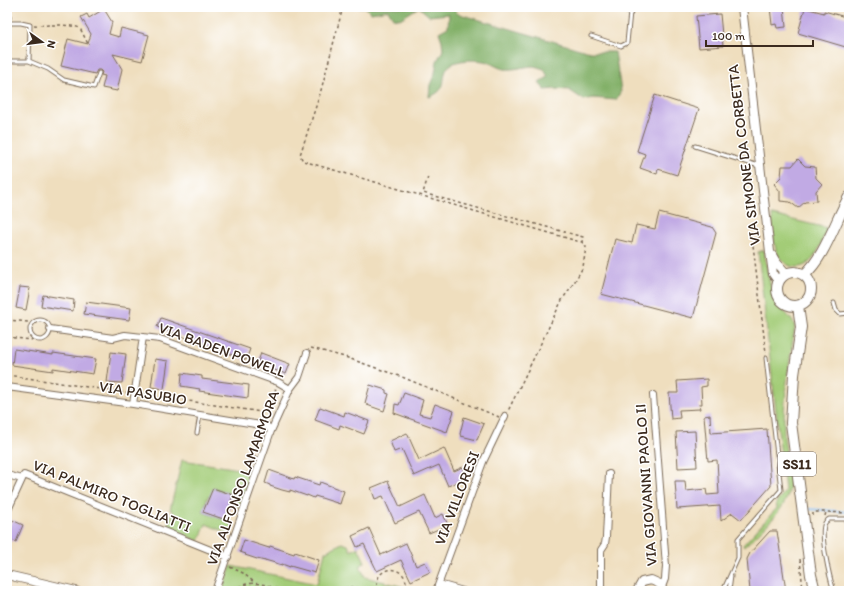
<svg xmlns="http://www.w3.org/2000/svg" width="856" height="598" font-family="Itim,sans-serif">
<rect width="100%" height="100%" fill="#fff"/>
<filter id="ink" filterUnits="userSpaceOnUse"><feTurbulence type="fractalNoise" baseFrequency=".025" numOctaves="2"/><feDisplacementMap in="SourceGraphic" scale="8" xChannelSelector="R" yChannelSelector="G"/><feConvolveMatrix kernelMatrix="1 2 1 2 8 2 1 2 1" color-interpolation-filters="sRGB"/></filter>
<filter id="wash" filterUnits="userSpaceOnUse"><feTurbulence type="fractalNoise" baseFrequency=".012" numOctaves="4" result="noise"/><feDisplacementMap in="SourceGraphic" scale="16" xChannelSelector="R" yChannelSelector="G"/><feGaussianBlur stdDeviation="0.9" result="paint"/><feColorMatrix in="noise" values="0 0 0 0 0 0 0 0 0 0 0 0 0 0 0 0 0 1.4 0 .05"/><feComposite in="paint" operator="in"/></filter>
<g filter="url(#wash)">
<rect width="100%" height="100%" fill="#efdebe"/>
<path fill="#a3cc77" stroke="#6f7b4a" d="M772,215L827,228C823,237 820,249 814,257C802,274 782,268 776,250C773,239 773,226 772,215Z
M764,250C767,270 769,288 779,305C784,313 792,317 795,327C789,364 783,399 784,436C785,452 793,480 788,494C783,513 758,533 744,547L743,545L777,508L776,503L785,491L758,252Z
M182,460L252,471L239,507L230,504L233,495L214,488L210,497L208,496L203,512L233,523L230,534L206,524L199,541L167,528L173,511L170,510Z
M342,543L348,545L351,551L358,547L365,562L360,566L365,577L420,591H222L231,566L317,584L325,552Z"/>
<path fill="#82b068" stroke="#5e6d43" d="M349,7H457L456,13L590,52H615L621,91L616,100L593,98L584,100L569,90L555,89L545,90L539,83L548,77L544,69C540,68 536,66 532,66C523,67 513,70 504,69C498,68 493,64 487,62C478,59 456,59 449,66C439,77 451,89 429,97L430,85L435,73L437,61L443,50L442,41L439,32L448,27L449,14L429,16L419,7L400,19L393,18L388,10L371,13L365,7Z"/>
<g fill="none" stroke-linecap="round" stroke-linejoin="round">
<path stroke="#82bcf3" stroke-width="2" d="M809,509L849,512"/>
</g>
<g id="blocks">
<path fill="#c1aae4" d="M770,7H784L786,27L777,28L776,24L772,25Z
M805,8L824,13V11L849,18V48L798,33Z
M104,9L112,22L109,34L119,37L121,28L149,35L142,61L113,54L122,69L117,91L102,88L105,76L101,75L102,72L100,70H97L95,74L61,66L68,39L88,44L91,34L81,17L87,14L89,18Z
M720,14L723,46L699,48L696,16Z
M655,95L699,109L677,175L658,169L657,174L640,168L645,154L637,151Z
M798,159L805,166L815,167L816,178L822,184L816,191L817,201L805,202L798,208L790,202L780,201V191L774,184L781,177L782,166H792Z
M659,213L712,227L716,233L693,318L601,294L615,239L632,243L636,225L655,229Z
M20,287L30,288L26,310L16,308Z
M43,295L74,300L73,311L41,306Z
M86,302L131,308L129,320L84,314Z
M161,318L250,349L246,360L157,327Z
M14,349L53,355V353L96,359L93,374L53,368V371L12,365Z
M111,352L126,354L122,383L107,382Z
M261,353L290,364L286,374L257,364Z
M155,359L168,361L164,389L151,387Z
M182,373L202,376V379L249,385L248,398L199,391L200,389L181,386Z
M707,379V386L701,387L702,404H699L700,409L679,410L680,418L671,419L669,393H678L677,381Z
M370,385L386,390V393L389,394L384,411L367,405V404L365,403Z
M404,393L423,400L419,414L430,417L435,404L454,411L447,432L394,413L395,404L399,405Z
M320,407L344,416L345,412L369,421L364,434L340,425L339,429L315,420Z
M710,415L711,433L767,429L771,486L741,520L732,513L721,521L720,506L677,509L675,481H685L686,491L706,489L707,495L719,494L717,460L708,461L704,416Z
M464,417L484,424L477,440L461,436L460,434Z
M695,431L697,467L678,468L676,432Z
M407,433L419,460L444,448L454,471L463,467L467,478L448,486L439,465L414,476L402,449L394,452L390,441Z
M269,470L294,479L295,477L319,485L320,482L344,491L340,504L315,496L314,498L307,495V496L290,490V492L282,490L270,486V485L265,483Z
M388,481L400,507L425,495L435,518L443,514L448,525L429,533L419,512L395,523L383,496L375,499L371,488Z
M213,488L233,495L230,504H232L226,520L203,512Z
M12,520L23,525L16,542L12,540L11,542L7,540V532Z
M369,528L381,555L406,543L416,566L425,562L430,572L411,581L401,560L377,571L364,544L357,547L352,536Z
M770,531H777L786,591H750L747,559L750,553Z
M244,540L269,548L270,546L294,554L295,552L319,560L315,573L290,566V567L282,564V565L265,560V561L257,559L245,555L246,554L240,552Z"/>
</g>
</g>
<g filter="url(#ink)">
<use href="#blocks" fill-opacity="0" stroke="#7a6956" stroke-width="1"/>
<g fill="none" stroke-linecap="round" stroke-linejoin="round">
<defs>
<path id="service" d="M693,7H700
M7,23H21L30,25L29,61
M591,36L621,46L627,43L630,12
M7,61H29L48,69L64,80L94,87L99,73
M695,146L759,166
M834,303L836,310L840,314L849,313
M30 330a10 10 0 1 1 20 0a10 10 0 1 1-20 0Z
M197,433L200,415
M250,458L261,460
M723,591L738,558V539L781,490L766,358
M729,591L731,576
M834,591C830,579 819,533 825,523C826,521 828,520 829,519H849"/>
<path id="minor" d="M630,12L631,7
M50,329L113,338L125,335L160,339L278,382L290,389
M7,387L133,404L267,426L271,431
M653,395L666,566L665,579L662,587
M133,404L143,337
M7,475L22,479
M7,512L24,475L228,557
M439,584L463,591
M215,591L271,431L290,389L299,377L307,353
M436,591L483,462L505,416
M601,591V550L605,544L606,537L609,474"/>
<path id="tertiary" d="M742,7L770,252L773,274L778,281
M772,255L776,262L786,273
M7,575L76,591
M637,591L642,582L651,580L660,584L663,591"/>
<path id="primary" d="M777 289a17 17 0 1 1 34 0a17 17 0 1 1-34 0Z
M804,275C825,257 835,221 849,197
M798,306L801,327L794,375L791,423L811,575L815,591"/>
</defs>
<use href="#service" stroke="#7a6956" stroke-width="5"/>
<use href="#minor" stroke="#7a6956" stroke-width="8"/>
<use href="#tertiary" stroke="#7a6956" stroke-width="10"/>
<use href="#primary" stroke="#7a6956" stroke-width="12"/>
<path stroke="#7a6956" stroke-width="1.5" stroke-dasharray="3 3" stroke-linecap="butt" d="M343,7L320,94L300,155L303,161L577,241L582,242L586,247L583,267L575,281L562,300L508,411
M11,19V7
M34,25C49,26 65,23 80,28L88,44
M9,57L10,28
M7,123L9,66
M428,177L423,193L583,237L582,242
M760,236L753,245L766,353
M7,320L29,322L32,324
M7,337L31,340L33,338
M311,348L345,357L402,377L499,417
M7,375L128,393
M142,394L268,413L276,388
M813,516V513L815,512H826
M825,516L826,512L846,513
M800,559L803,591
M230,567L243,573L255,583
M234,591C246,578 268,584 281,591
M339,591C347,585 359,587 368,591
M376,591C377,586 377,580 379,576C387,565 404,569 406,582C406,585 405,588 405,591"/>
<use href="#service" stroke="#fff" stroke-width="3"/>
<use href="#minor" stroke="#fff" stroke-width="6"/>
<use href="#tertiary" stroke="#fff" stroke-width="8"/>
<use href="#primary" stroke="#fff" stroke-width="10"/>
</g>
</g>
<g text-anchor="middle" stroke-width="3" stroke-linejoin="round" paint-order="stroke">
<rect fill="#fff" stroke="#766a62" stroke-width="1" x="778" y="452" width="38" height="24" rx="3"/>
<g font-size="14" font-weight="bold" fill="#3b2a1e">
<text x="797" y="469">SS11</text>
</g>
<g font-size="15" fill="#3b2a1e" stroke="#fff">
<text transform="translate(744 155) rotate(-97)" y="5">VIA SIMONE DA CORBETTA</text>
<text transform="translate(222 350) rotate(20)" y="5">VIA BADEN POWELL</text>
<text transform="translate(143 393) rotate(9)" y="5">VIA PASUBIO</text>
<text transform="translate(243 478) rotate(-70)" y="5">VIA ALFONSO LAMARMORA</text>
<text transform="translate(646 485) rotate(-94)" y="5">VIA GIOVANNI PAOLO II</text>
<text transform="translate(112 496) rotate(22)" y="5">VIA PALMIRO TOGLIATTI</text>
<text transform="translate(457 498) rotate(-69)" y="5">VIA VILLORESI</text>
</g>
</g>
<rect width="856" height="598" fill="none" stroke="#fff" stroke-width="24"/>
<g transform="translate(42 42) rotate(104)" stroke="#ffffff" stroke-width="3" paint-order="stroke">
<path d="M0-3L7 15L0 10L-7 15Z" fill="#3b2a1e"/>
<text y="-6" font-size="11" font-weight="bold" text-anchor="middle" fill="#3b2a1e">N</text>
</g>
<path d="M706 40v6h107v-6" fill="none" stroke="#3b2a1e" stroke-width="2"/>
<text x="712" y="40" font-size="12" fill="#3b2a1e" stroke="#ffffff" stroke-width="3" paint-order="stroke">100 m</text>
</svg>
